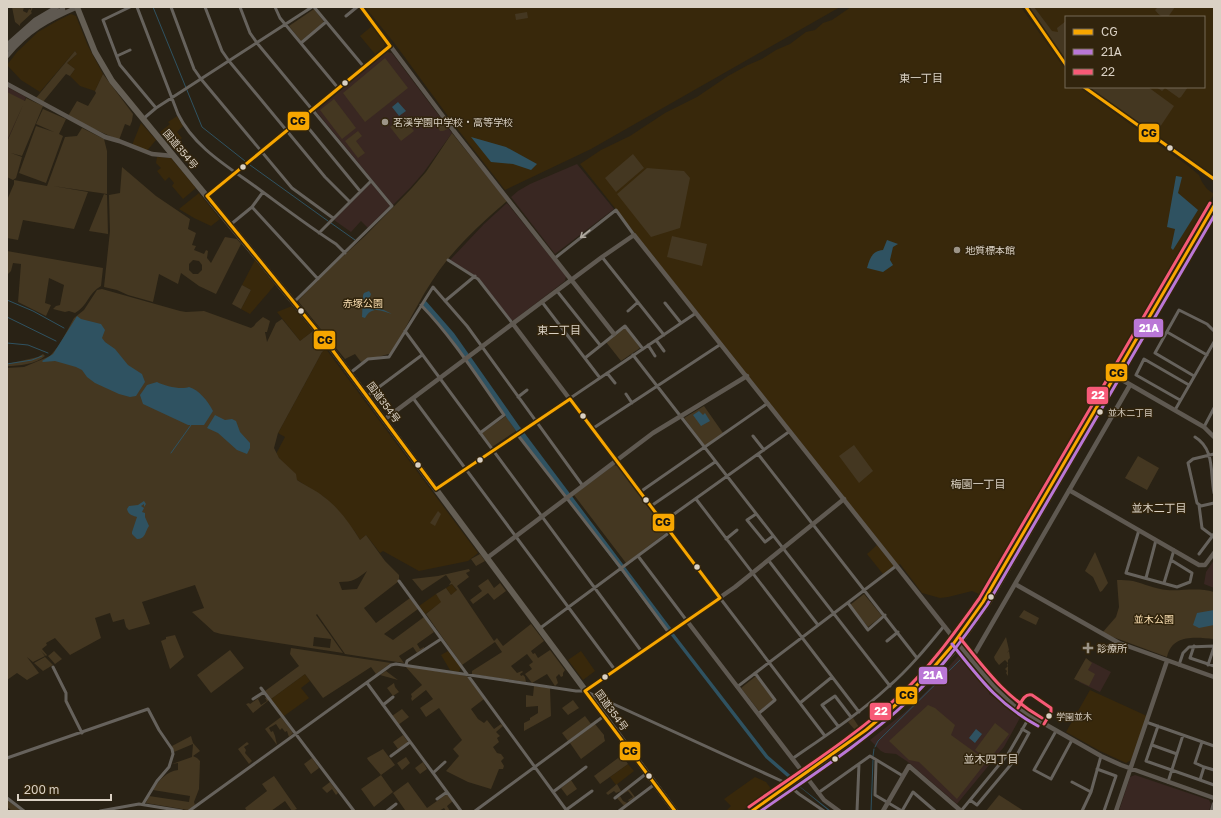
<svg xmlns="http://www.w3.org/2000/svg" width="1221" height="818" font-family="'Golos Text','Noto Sans JP',sans-serif">
<rect width="100%" height="100%" fill="#292215"/>
<path fill="#38280b" d="M365,7H840L591,149L505,190L456,127L395,44Z
M851,7H1021L1066,70V87H1079L1187,165L1199,175L1202,182L1207,189L1214,194L981,595L972,591L948,597L940,598L922,593L900,564L898,565L580,164L601,150L630,136L665,113L697,97L728,76L748,65L762,59L776,50L790,44L806,32L815,30L823,23L832,20Z
M1029,7H1214V176L1088,87H1204V17H1066V60Z
M71,14L76,16L88,46L103,74L95,91L80,86L70,76L75,69L67,63L77,54L75,51L40,92L21,80L7,65L17,52L38,32L57,21Z
M372,26L385,42L384,47L375,54L360,36Z
M177,116L183,126L177,132L182,138L172,147L160,132L170,124L168,122Z
M141,123L156,140L146,152L132,145Z
M157,157L171,158L196,188L183,199L172,186L174,183L169,177L165,181L157,171L161,168L156,163Z
M199,193L220,219L211,226L194,218L179,209Z
M255,260L275,285L250,314L241,309L251,290L242,285Z
M292,306L313,331L300,341L277,312Z
M326,349L478,553L468,561L419,571L383,551L380,553L366,535L360,540L355,532L336,508L324,497L297,480L276,454L285,437L278,433L322,352Z
M877,545L894,566L883,574L867,554Z
M452,584L457,591L451,595L446,588Z
M436,594L442,602L425,614L419,606Z
M448,651L461,667L459,672L450,670L441,655Z
M581,651L595,671L583,680L568,660Z
M305,674L310,681L301,688L309,698L284,716L271,699Z
M1090,690L1147,716L1131,760L1126,763L1100,751L1066,732Z
M628,764L634,771L616,785L610,777Z
M755,777L766,782L772,790L742,811H726L731,806L724,799Z"/>
<path fill="#392722" d="M387,52L392,53L452,133L424,172L411,187L393,205L316,111Z
M7,87L26,97L7,142Z
M577,164L614,209L555,254L511,197L518,191L530,184Z
M370,184H372L390,206L368,228L361,221L351,232L334,220Z
M507,203L566,276L565,281L514,320H511L479,278L450,260L484,224Z
M1214,560V588L1204,584L1206,572Z
M960,654L986,687L990,692L989,694L1021,716L1004,747L957,804L908,762L896,754L885,753L881,751L870,740L905,712L931,687Z
M1090,661L1111,672L1100,692L1079,682Z
M1135,775L1209,800L1211,804L1209,811H1119L1130,777Z"/>
<path fill="#443721" fill-rule="evenodd" d="M12,7H24L23,11L27,13L29,9L31,10V7H33L31,12L32,13L20,24V26L15,22Z
M1029,7H1034L1052,31L1058,32L1057,28L1066,21V60Z
M1158,7H1175L1168,17C1161,17 1159,15 1155,10Z
M314,9L324,22L301,41L289,26Z
M527,12L528,18L516,20L515,14Z
M75,51L77,54L67,63L75,69L70,76L66,74L43,102L36,98Z
M385,58L408,88L365,122L343,93Z
M103,74L133,114L132,121L130,126L125,124L119,140L94,129L68,116L77,101L88,106L96,93L95,91Z
M1088,87H1148L1174,106L1156,133L1154,134Z
M1156,87H1188L1181,97L1179,98L1165,88L1162,91Z
M7,92L25,101L26,98L43,106L22,156L11,153L22,157L16,178L13,180L7,177V142L23,105L7,140Z
M334,99L356,128L342,139L320,110Z
M43,109L66,119L59,134L63,136L46,183L19,173L36,126L54,132L36,124Z
M401,118L403,121L405,120L414,131L401,141L390,127Z
M441,119L448,129L443,131H440L436,125L437,122Z
M82,128L104,139L107,151V194L53,186L88,192L74,229L23,220L18,240L7,238V200L14,184V180L47,186L65,137L77,136Z
M358,131L362,136L356,141L365,153L358,158L345,141Z
M452,133L507,201C486,219 465,238 448,259C425,287 409,322 392,353L361,362L355,354L345,359L298,301L318,279L365,236L411,189L426,172Z
M633,154L644,168L616,192L605,178Z
M122,167L156,196L190,219L188,229L196,233L192,245L196,246L194,250L204,254L206,250L208,251L207,258L211,263L225,237L237,239L241,244L216,294L199,286L181,273L178,284L159,274L153,302L128,295L117,290L104,287L110,231L109,195L120,193ZM193,260L199,261L202,265V270L198,274H193L189,270V264Z
M647,168L684,171L690,178L680,228L651,237L617,194Z
M104,194L107,195L108,234L89,231Z
M672,236L707,244L702,266L667,257Z
M7,251L103,268L101,286C89,292 87,307 75,313L69,311L65,312L53,309L56,306L60,305L64,285L49,278L45,303L51,305L46,316L18,302L21,264L13,263L11,271L7,275Z
M242,285L251,290L241,309L232,304Z
M102,289L180,311L186,312L204,311L251,328L254,326L256,323L263,317L270,321L267,332H265L267,342L276,323L282,319L300,341L313,331L326,349L322,352L278,433L274,448L279,458L296,474L297,480C306,486 316,490 324,497C338,507 351,525 360,540L366,535L385,561L399,575V581L364,608L376,623L410,598L418,609L384,634L393,640L424,617L434,632L417,644L420,649L424,647V648L417,653L413,647L399,656L404,663L345,654L317,614L316,615L343,653L221,634L214,632L192,612L204,608L195,585L142,602L150,624L129,630L126,627L124,619L113,622L110,613L95,618L101,638L70,655L55,638L46,643L47,645L42,649L47,655L46,656L41,651L45,656L33,662L27,657L39,673L27,680L17,673L7,680V368L24,367L50,356L60,344L74,318L84,310L97,290ZM367,571L357,589L342,590L339,582C353,582 357,579 367,571ZM314,637L331,639L330,648L313,646Z
M625,327L640,348L621,361L606,342Z
M43,354L45,356C36,364 19,366 7,366V364L38,357Z
M704,406L723,433L705,446L684,418Z
M506,416L516,431L492,447L482,433Z
M854,445L873,471L859,483L839,456Z
M1138,456L1159,468L1147,490L1125,478Z
M614,465L618,466L667,532L626,563L574,495Z
M438,511L441,514L435,526L430,523Z
M1095,552L1108,583L1102,591L1100,592L1093,577L1085,571Z
M480,554L485,561L476,566L471,559Z
M469,569L470,571L466,573L469,577L457,586L494,641L497,638L503,646L531,624L544,641L531,651L533,654L535,653L538,658L550,650L565,670L563,673V676L561,677L559,674L556,677L558,683L555,686L547,674L532,683L525,674L532,669L529,665L533,662L527,654L511,666L517,673L522,671L523,672L520,674L521,676L523,675L525,677L526,682L472,674V671L502,652L495,642L462,665L426,614L441,602L436,594L446,588L451,595L457,590L452,584L449,585L451,582L446,575L422,591L412,579L438,576Z
M488,579L494,588L500,583L506,591L494,600L488,593L473,604L470,600L482,591L478,586Z
M1117,580C1123,580 1128,580 1133,581C1145,584 1155,589 1167,590C1183,591 1198,587 1214,592V639C1195,637 1172,634 1167,657L1102,633L1116,617L1119,607Z
M864,594L882,616L868,627L850,605Z
M1024,610L1039,618L1036,625L1019,617Z
M175,635L184,657L170,669L161,641L166,639V637Z
M1006,637L1009,650L1007,653L1009,651L1010,658L1008,660V676L1006,673L1007,671L1005,669L1008,666L1007,665L1008,663L1005,660L999,665L995,660L994,657Z
M291,648L391,663L376,674L371,667L323,698L305,674L271,699L265,691L299,666L290,654Z
M230,650L244,668L211,693L197,675Z
M54,651L62,659L55,664L48,656Z
M45,657L53,665L43,671L34,663Z
M1086,658L1092,663L1088,670L1095,674L1089,686L1074,679Z
M405,666L467,676L484,699L471,709L478,719L484,723L487,720L494,729L501,724L503,726L496,732L500,736L497,738L499,742L493,747L497,753L501,754L504,758L501,761L504,766L503,769H499L491,789L468,782L446,771L459,756L453,749L462,740L439,708L426,717L420,708L433,699L426,690L412,701L411,698L412,697L411,694L422,685Z
M386,671L398,680L380,675Z
M756,676L774,700L759,711L741,688Z
M394,683L395,687L399,692L393,696L387,688Z
M534,686L550,688L551,716L524,731V723L530,720V718L538,713V706L526,707V695L533,696Z
M264,694L258,699L261,705L267,701L265,698L267,697L269,700L253,713L246,704L249,703L250,704Z
M573,700L579,708L568,715L562,708Z
M928,705L935,708L955,725L951,735L987,761L957,799L919,762L909,760L889,741Z
M402,709L409,717L398,725L392,716Z
M585,716L591,724L568,741L562,733Z
M281,717L293,733L289,737L287,731L285,732L282,728L280,730L276,724L269,728L271,732L273,731L275,736L277,745L265,729Z
M853,718L859,727L855,730L848,722Z
M995,723L1009,734L989,760L975,750Z
M595,724L604,735V737L605,741L581,759L570,743Z
M403,735L408,742L398,749L393,742Z
M191,736L193,743L200,751L193,756L197,758L200,761L199,789L194,802L195,805L188,810L146,803L149,796L189,802L190,796L153,790C159,780 167,771 178,770V763L172,764L192,757L193,744L174,752L172,746Z
M247,742L249,744L244,747L246,750L245,753L252,761L249,764L238,749Z
M383,749L395,765L381,775L393,792L374,807L361,789L381,775L368,760L367,758Z
M622,755L628,764L600,784L594,776Z
M406,757L410,763L402,770L397,763Z
M312,758L319,768L311,774L304,764Z
M423,762L427,769L420,774L415,768Z
M274,776L297,809L292,811L285,801L271,811H247L245,808L267,791L262,784Z
M571,780L577,789L567,796L561,788Z
M330,782L338,793L336,795L332,789L327,793L322,788Z
M408,782L427,808L447,794L453,801L447,806L450,811H446L444,808L439,811H403L405,810L393,793Z
M617,784L621,791L616,793L614,791L608,795L606,793Z
M629,789L635,797L629,801L628,800L633,797L628,791L620,796L623,801L627,803L624,806L617,798Z
M999,795L1024,811H986Z
M7,800L22,811H12L7,807Z"/>
<path fill="#2f5261" d="M398,102L406,111L399,116L392,107Z
M471,137L506,147L537,164L531,170L513,164L491,162Z
M1176,176L1182,177L1178,193L1198,210L1173,250L1171,248L1175,229L1167,227Z
M887,240L898,244L893,247L890,260L893,265L883,272L867,268C870,258 872,251 883,250Z
M369,291L371,294L369,300V303L372,304L374,309H382L392,314C382,311 372,305 365,318L362,317L363,295L364,293Z
M77,316L81,319L101,324L105,330L102,338L105,342L115,349L128,365L142,374L145,382L136,396L130,397L119,394L95,383L87,377L82,370L76,367L55,361L43,362L42,361L53,354Z
M157,382C165,386 181,390 189,387C199,390 208,401 213,411L204,425H188L143,404L140,395L147,385Z
M699,411L703,415L705,413L710,421L701,426L693,415Z
M215,415L225,420L232,419L236,421L240,432L250,443V448L247,454L237,450L218,433L207,428Z
M144,501L146,504L144,507V504L141,506L144,508L142,512L145,513V517L149,526C145,531 146,539 137,539L132,534V532L137,517C134,516 128,515 127,509L129,506L138,505Z
M1214,610V625L1199,628L1193,625L1197,613Z
M976,729L982,734L975,743L969,738Z
M789,778L831,811H829Z"/>
<g fill="none" stroke-linecap="round" stroke-linejoin="round">
<path stroke="#2f5261" stroke-width="1" d="M153,7L202,127L245,161
M250,165L328,221
M331,223L355,240
M7,300L33,311L64,328
M7,317L56,341
M7,343L28,345L48,353
M7,364L32,360L42,356
M171,453L191,425
M875,747L878,741L960,660
M873,756L874,749
M819,811V810
M871,811L873,760"/>
<path stroke="#2f5261" stroke-width="3.5" d="M669,630L767,757L790,777"/>
<path stroke="#2f5261" stroke-width="5.5" d="M425,304L452,335L518,429L669,630"/>
<path stroke="#66625c" stroke-width="3" d="M130,7L103,20L120,65L156,108
M137,7L178,114C194,147 227,166 256,187C282,206 308,226 336,244L345,253
M171,7L194,69L201,79L292,188L333,218
M205,7L222,51L229,61L325,177L350,202
M240,7L250,33L257,43L392,206L294,302
M275,7L280,18L338,88
M314,7L364,67
M346,16L357,7
M301,43L326,22
M117,56L130,50
M143,119L156,108L312,7
M301,119L360,191
M252,207L318,279
M230,225L252,207L263,192
M319,233L371,181
M602,257L664,335
M555,258L616,210L634,235
M448,260L478,279L513,324
M557,291L600,345
M445,301L475,276
M542,302L600,378
M665,303L681,323
M421,305C453,338 478,378 504,415L480,433
M628,311L638,302
M405,331L642,652
M1167,332L1207,355
M656,340L664,351
M648,345L655,356
M633,355L890,686
M585,358L625,326L643,349
M350,373L368,359L389,357L433,287L467,326L583,486
M607,373L615,383
M1194,376L1155,353L1179,310L1207,324L1214,331
M626,394L632,403
M367,396L422,355
M518,397L527,390
M413,398L615,670
M1180,400L1136,375L1144,359L1189,385
M1175,410L1214,342
M1204,427L1214,408
M592,429L721,344
M517,434L621,568L669,633
M753,436L764,450
M1195,437C1215,449 1210,473 1214,493
M758,454L917,658
M1214,454L1193,459L1188,463L1197,503L1201,506L1214,503
M436,489L696,313
M640,492L768,403
M696,499L859,712
M1199,505L1202,528L1214,537
M651,506L715,462
M756,514L747,520L765,542L773,536
M663,522L790,431
M1139,530L1126,573L1177,587L1190,582L1192,573L1171,560
M726,539L737,530
M1199,554L1214,534
M638,556L687,621
M769,561L818,625
M1146,578L1156,540
M399,581L567,811
M1164,583L1174,550
M720,598L825,736
M848,603L868,630L885,615
M539,629L670,532
M887,641L898,632
M1194,646L1190,658L1214,666
M406,665L407,661L441,639
M1179,665L1183,653L1189,647L1214,646
M1208,665L1214,647
M53,667L66,693V701L82,733
M755,673L775,700L758,714
M367,683L461,811
M737,687L896,566
M261,688L354,811
M253,699L264,692
M800,703L832,677
M383,705L393,697
M1146,722L1214,746
M838,726L822,705L835,696L851,717
M1158,726L1146,761L1200,780
M1056,731L1034,770L1051,779L1072,740
M1202,742L1195,763L1204,767
M1152,745L1177,754
M391,756L410,742
M7,758L148,709L159,730L172,749L173,754L169,767L157,781L143,804
M792,759C825,736 859,714 888,687C909,669 927,647 944,626
M876,761L875,795L902,811
M1097,769L1116,776L1104,811
M1214,770L1204,767L1200,780L1214,785
M433,773L445,762
M1072,782L1091,792
M1168,782L1183,735
M553,792L586,767
M818,793L870,756L903,776
M7,798L24,811
M615,798L647,773
M437,799L447,792
M970,800L977,805L1013,762L1029,733L1022,729
M566,810L592,791
M100,811L139,804L182,811
M189,811L391,665L396,664L576,691H585L786,783L799,794L824,811
M387,811L396,804
M475,811L604,716
M619,811L655,784
M857,811L859,764
M902,811L913,792L935,811
M961,811L1008,754L1030,716
M1082,811L1091,792L1101,756"/>
<path stroke="#5f5951" stroke-width="4.5" d="M361,7L454,131L614,334
M1026,7L1066,65
M8,44L35,20L57,7
M7,49L36,24L63,9
M7,56C28,31 47,20 78,7
M7,84L105,137L119,141L152,154L173,156
M1084,87L1214,179
M207,196L390,46
M513,324L720,598
M1117,377L1204,427L1214,437
M385,419L602,257L634,235L956,641L994,687L1013,705L1022,711L1101,756L1121,765L1214,798
M1069,490L1199,565H1205L1214,553
M487,558L653,433L747,376
M1015,584L1119,643L1214,677
M687,621L811,783L824,800L839,811
M971,660L1130,385
M585,691L735,587L844,499
M883,811L909,766L961,811
M1116,811L1167,661
M1212,811L1214,804"/>
<path stroke="#676258" stroke-width="5" d="M752,811L866,730L905,697L927,675L951,647L983,602L1214,206
M760,811L867,735L908,701L924,685L955,650L988,604L1214,215"/>
<path stroke="#645e54" stroke-width="6" d="M77,7L95,52L112,81L328,344L675,811"/>
<defs>
<path id="bus-1" d="M361,7L390,46
M1026,7L1066,65
M1084,87L1214,179
M207,196L328,344L436,489
M207,196L390,46
M570,399L720,598
M436,489L570,399
M585,691L720,598
M585,691L675,811
M752,811L866,730L905,697L927,675L951,647L983,602L1214,206"/>
<path id="bus-2" d="M952,644C980,679 998,704 1038,726
M761,811C811,776 864,742 909,700C939,672 963,639 987,605L1214,216"/>
<path id="bus-3" d="M960,638C987,671 1004,696 1042,718
M1018,708C1021,703 1024,693 1032,695L1051,708V712L1044,724
M749,807C800,771 856,736 902,693C932,665 955,632 979,599L1210,203"/>
</defs>
<use href="#bus-1" stroke="#31240d" stroke-width="6"/>
<use href="#bus-2" stroke="#31240d" stroke-width="6"/>
<use href="#bus-3" stroke="#31240d" stroke-width="6"/>
<use href="#bus-1" stroke="#f7a600" stroke-width="3"/>
<use href="#bus-2" stroke="#ba77d6" stroke-width="3"/>
<use href="#bus-3" stroke="#f75a77" stroke-width="3"/>
</g>
<defs><path id="oneway-shaft" d="M-6 0H5M1.5-3L5.5 0L1.5 3" fill="none" stroke-width="1.6" stroke-linecap="round" stroke-linejoin="round"/></defs>
<use stroke="#b1aaa0" href="#oneway-shaft" transform="translate(585 234) rotate(142)"/>
<g fill="#dad1c4" stroke="#31240d" stroke-width="1.5">
<circle cx="345" cy="83" r="3.5"/>
<circle cx="1170" cy="148" r="3.5"/>
<circle cx="243" cy="167" r="3.5"/>
<circle cx="301" cy="311" r="3.5"/>
<circle cx="1100" cy="412" r="3.5"/>
<circle cx="583" cy="416" r="3.5"/>
<circle cx="480" cy="460" r="3.5"/>
<circle cx="418" cy="465" r="3.5"/>
<circle cx="646" cy="500" r="3.5"/>
<circle cx="697" cy="567" r="3.5"/>
<circle cx="991" cy="597" r="3.5"/>
<circle cx="605" cy="677" r="3.5"/>
<circle cx="1049" cy="716" r="3.5"/>
<circle cx="835" cy="759" r="3.5"/>
<circle cx="649" cy="776" r="3.5"/>
</g>
<g fill="#9c9487" stroke="#31240d" stroke-width="1.5">
<circle cx="385" cy="122" r="4"/>
<circle cx="957" cy="250" r="4"/>
<path d="M1086 642h4v4h4v4h-4v4h-4v-4h-4v-4h4z"/>
</g>
<g text-anchor="middle" stroke-width="3" stroke-linejoin="round" paint-order="stroke">
<g font-size="9" fill="#dad1c4" stroke="#31240d" text-anchor="start">
<text x="1108" y="416">並木二丁目</text>
<text x="1056" y="720">学園並木</text>
</g>
<g font-size="10" fill="#dad1c4" stroke="#31240d" text-anchor="start">
<text x="393" y="126">茗渓学園中学校・高等学校</text>
<text x="965" y="254">地質標本館</text>
<text x="1097" y="652">診療所</text>
</g>
<g font-size="10" fill="#dad1c4" stroke="#31240d">
<text transform="translate(181 149) rotate(50)" y="4">国道354号</text>
<text transform="translate(384 402) rotate(53)" y="4">国道354号</text>
<text transform="translate(612 710) rotate(54)" y="4">国道354号</text>
</g>
<g font-size="10" fill="#fbdfb2" stroke="#31240d">
<text x="363" y="307">赤塚公園</text>
<text x="1154" y="623">並木公園</text>
</g>
<g font-size="11" fill="#dad1c4" stroke="#31240d">
<text x="921" y="82">東一丁目</text>
<text x="559" y="334">東二丁目</text>
<text x="978" y="488">梅園一丁目</text>
<text x="1159" y="512">並木二丁目</text>
<text x="991" y="763">並木四丁目</text>
</g>
</g>
<g stroke="#31240d" stroke-width="1.5">
<rect x="287" y="111" width="23" height="20" rx="4" fill="#f7a600"/>
<rect x="1138" y="123" width="22" height="20" rx="4" fill="#f7a600"/>
<rect x="1133" y="318" width="31" height="20" rx="4" fill="#ba77d6"/>
<rect x="313" y="330" width="23" height="20" rx="4" fill="#f7a600"/>
<rect x="1105" y="363" width="23" height="19" rx="4" fill="#f7a600"/>
<rect x="1086" y="386" width="23" height="19" rx="4" fill="#f75a77"/>
<rect x="652" y="513" width="23" height="19" rx="4" fill="#f7a600"/>
<rect x="918" y="666" width="30" height="19" rx="4" fill="#ba77d6"/>
<rect x="895" y="686" width="23" height="19" rx="4" fill="#f7a600"/>
<rect x="869" y="702" width="23" height="19" rx="4" fill="#f75a77"/>
<rect x="619" y="741" width="22" height="20" rx="4" fill="#f7a600"/>
</g>
<g font-size="11" text-anchor="middle" font-weight="bold" fill="#fff">
<text x="1149" y="332">21A</text>
<text x="1098" y="399">22</text>
<text x="933" y="679">21A</text>
<text x="881" y="715">22</text>
</g>
<g font-size="11" text-anchor="middle" font-weight="bold" fill="#111">
<text x="298" y="125">CG</text>
<text x="1149" y="137">CG</text>
<text x="325" y="344">CG</text>
<text x="1117" y="377">CG</text>
<text x="663" y="526">CG</text>
<text x="907" y="699">CG</text>
<text x="630" y="755">CG</text>
</g>
<rect width="1221" height="818" fill="none" stroke="#dad1c4" stroke-width="16"/>
<rect x="1065" y="16" width="140" height="72" fill="#31240d" stroke="#756956"/>
<rect x="1073" y="29" width="20" height="6" fill="#f7a600" stroke="#756956"/>
<text x="1101" y="36" font-size="12" fill="#dad1c4">CG</text>
<rect x="1073" y="49" width="20" height="6" fill="#ba77d6" stroke="#756956"/>
<text x="1101" y="56" font-size="12" fill="#dad1c4">21A</text>
<rect x="1073" y="69" width="20" height="6" fill="#f75a77" stroke="#756956"/>
<text x="1101" y="76" font-size="12" fill="#dad1c4">22</text>
<path d="M18 794v6h93v-6" fill="none" stroke="#dad1c4" stroke-width="2"/>
<text x="24" y="794" font-size="12" fill="#dad1c4" stroke="#31240d" stroke-width="3" paint-order="stroke">200 m</text>
</svg>
